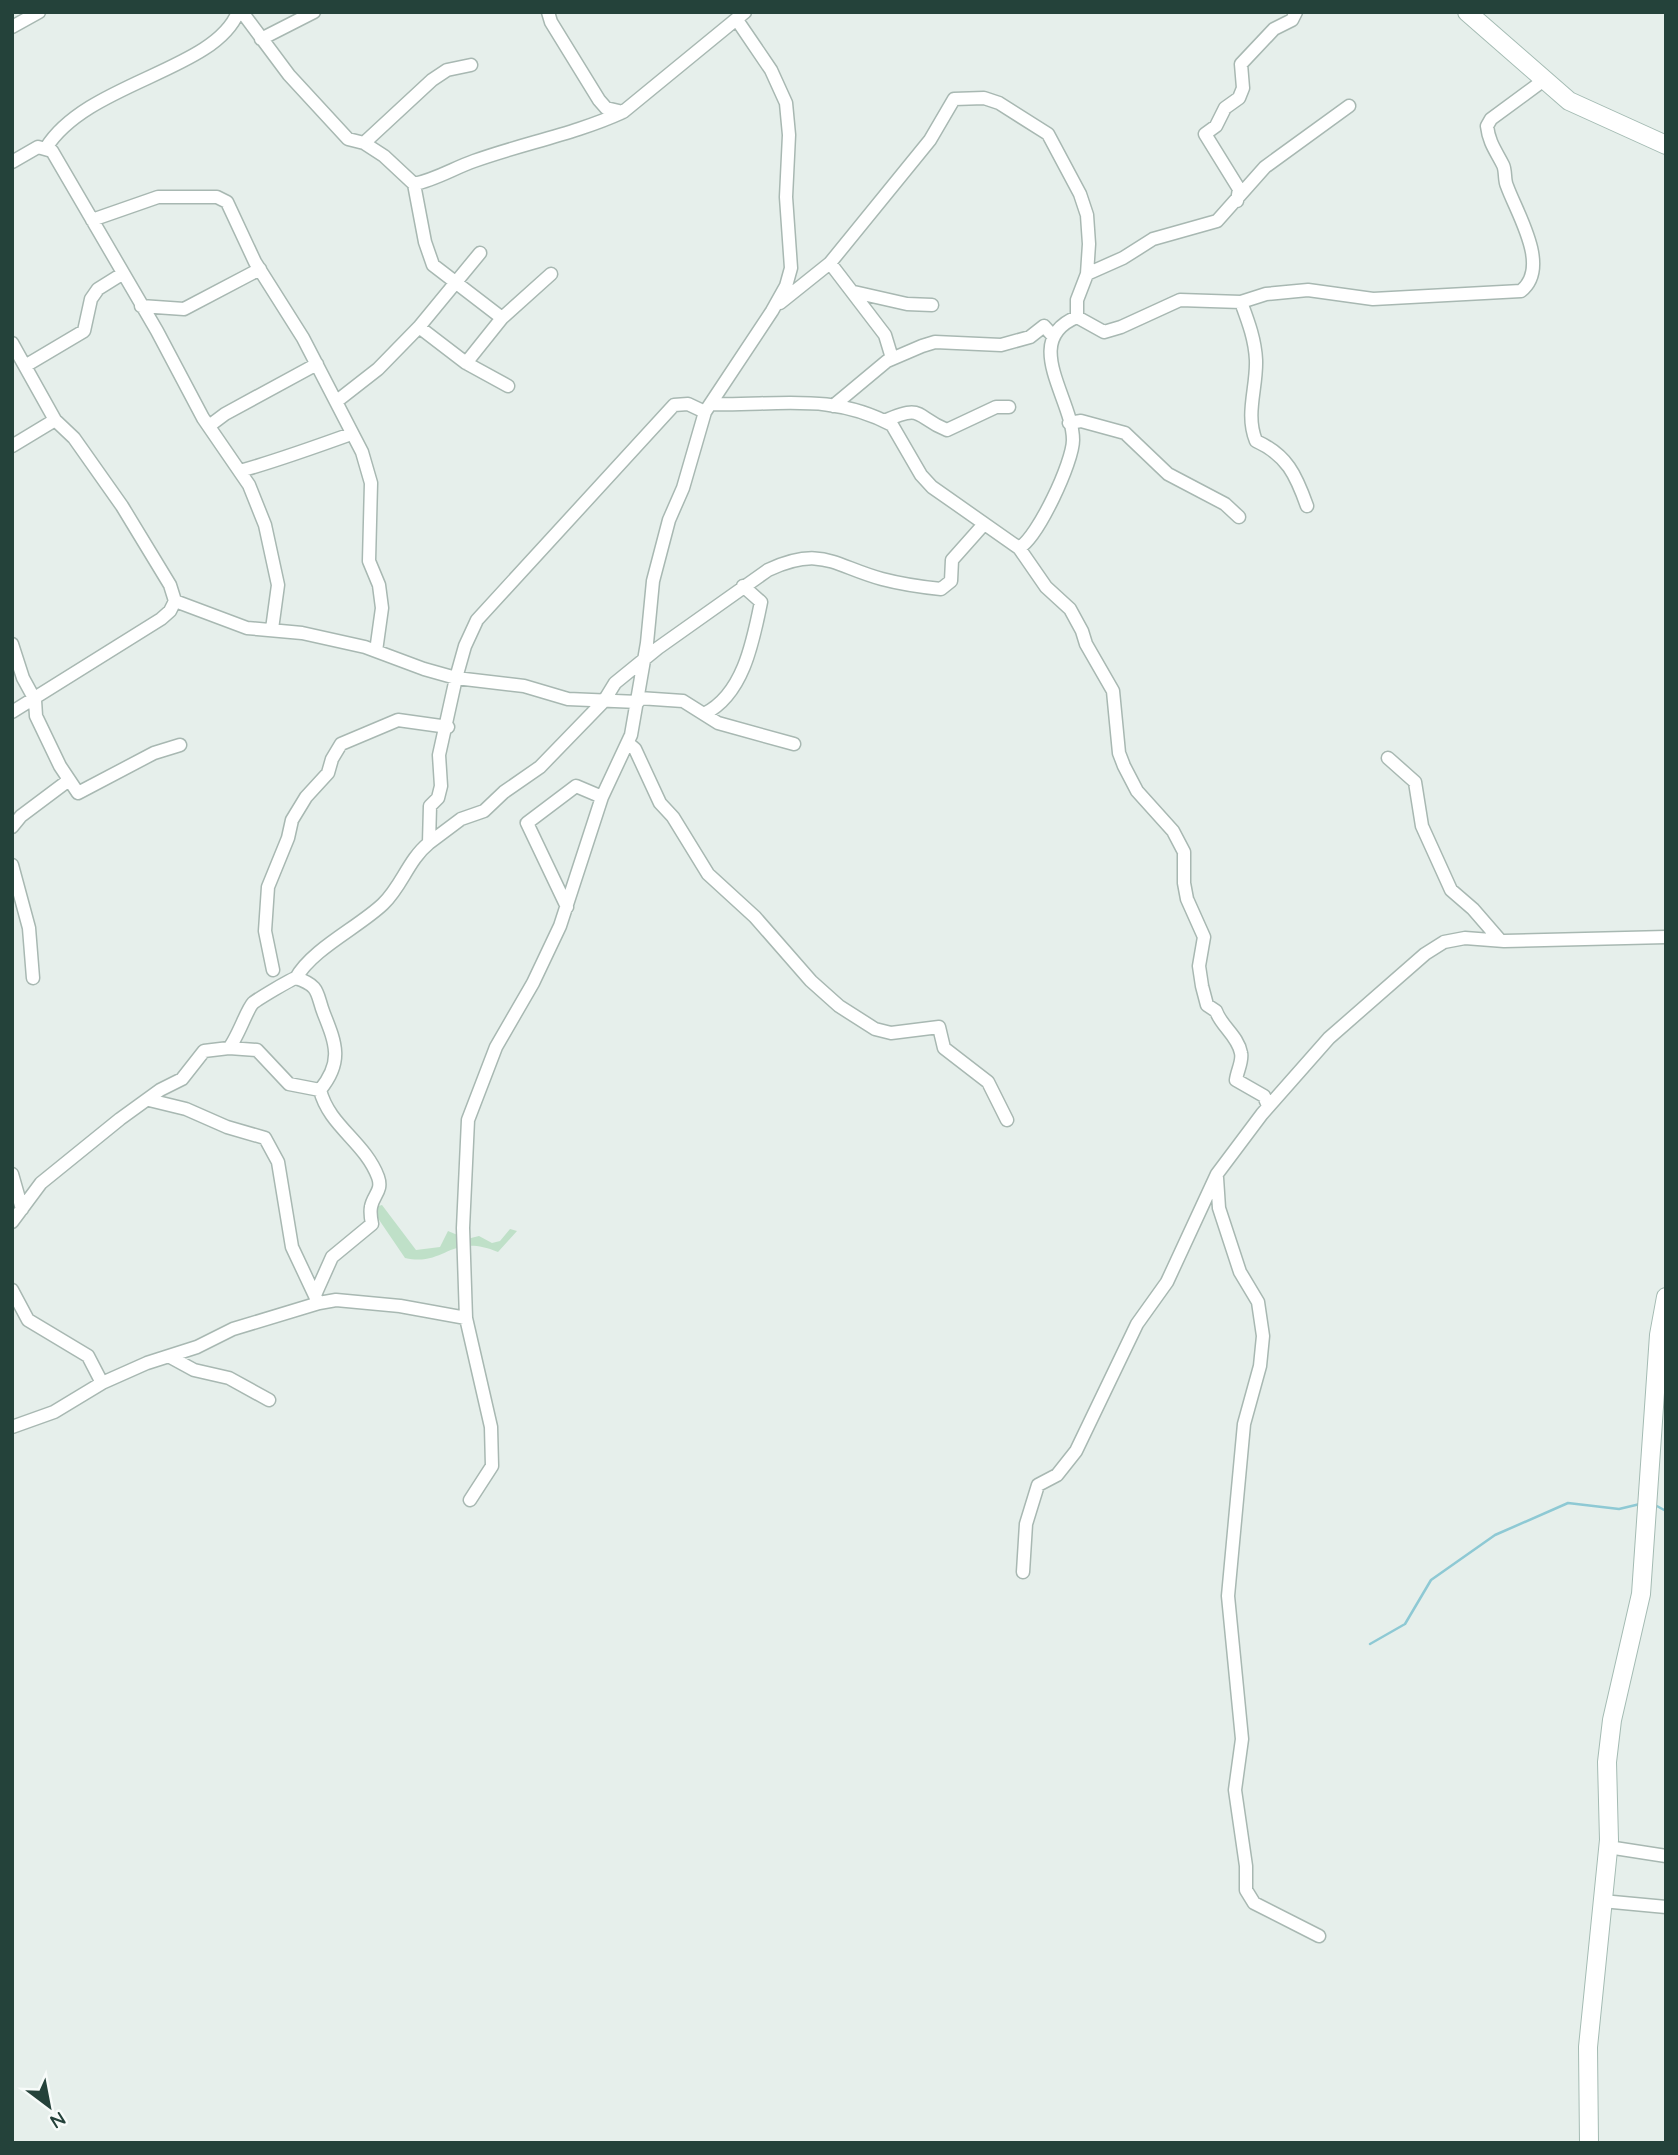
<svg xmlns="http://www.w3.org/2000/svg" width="1678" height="2155" font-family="Quicksand,sans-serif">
<rect width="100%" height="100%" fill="#e6efeb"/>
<path fill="#bfe0c8" d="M382,1205L416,1250L440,1247L448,1231L467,1239L479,1236L492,1243L500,1241L510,1229L517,1231L498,1252C450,1232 446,1267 405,1258L371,1208Z"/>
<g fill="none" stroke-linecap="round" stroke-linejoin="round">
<path stroke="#8ec9d4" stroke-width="2.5" d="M1655,1505L1666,1511
M1370,1644L1405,1624L1431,1580L1495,1535L1568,1503L1619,1509L1640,1504"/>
<defs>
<path id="street" d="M242,12L289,75L348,139L364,143L384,156L414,184C435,180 454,168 474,161C524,143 575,134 623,112
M548,12L551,22L599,100L606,108L623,112L745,12
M12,27L39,12
M261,39L314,12
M364,143L432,80L447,70L471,65
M46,148C87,82 215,71 238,12
M12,162L38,147L52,151L157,331L203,418L249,485L265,525L278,585L272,629
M414,184L425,242L433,265L502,318
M1237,201L1239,189L1205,134L1216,126L1225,108L1239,98L1243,88L1241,64L1274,29L1292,20L1296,12
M92,220L158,197H217L227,202L255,262L303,338L362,452L371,483L369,561L379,585L382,608L376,651
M830,263L885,335L892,358
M1087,274L1123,258L1153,239L1217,221L1265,167L1349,106
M854,292L907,304L932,305
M1241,302C1248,321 1255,339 1256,360C1257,388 1245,414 1256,441C1287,455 1296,475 1307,506
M780,303L830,263L930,140L954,99L984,98L999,103L1048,134L1080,194L1087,215L1089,244L1087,274L1077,300V317L1104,332L1121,327L1180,300L1241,302L1266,294L1308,290L1373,299L1521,291C1551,267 1517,214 1507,186C1504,180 1506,171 1503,165C1496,151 1489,143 1487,126L1491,119L1544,80
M141,306L184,309L260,269
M419,327L480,253
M12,343L55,420L74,438L122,506L170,585L175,601L170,611L161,619L12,712
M466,363L502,318L551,274
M25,366L84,331L91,299L98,289L122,274
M337,401L378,369L419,327L466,363L508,386
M713,404C776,406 832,392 892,425L921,475L932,487L1019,548L1046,587L1070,609L1082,631L1086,644L1113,691L1119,753L1124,766L1137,791L1173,831L1184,852V883L1187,899L1204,937L1199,966L1202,986L1207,1005L1216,1011C1221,1026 1238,1036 1241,1053C1243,1061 1237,1071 1236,1080L1264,1096L1268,1106
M833,406L887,361L922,346L935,342L1001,345L1030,337L1044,326L1052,335
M884,421C925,403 914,417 947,430L996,407H1009
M1069,423L1081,421L1125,433L1168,474L1225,504L1239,517
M209,426L225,414L317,364
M12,446L55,420
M240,471C276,461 315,447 351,434
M1019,548C1038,537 1073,462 1073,440C1073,399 1020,340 1077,317
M175,601L247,628L302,633L365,647L424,669L456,678L524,686L568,699L638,702
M12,644L23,678L35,700L36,716L60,766L78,793L154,753L180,745
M639,698L683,701L718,723L794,744
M704,714C743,695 753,642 761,602L743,586
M628,743L635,749L660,803L673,817L708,874L755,917L811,981L839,1006L875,1029L891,1033L939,1027L944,1048L988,1082L1007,1120
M1388,758L1415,782L1422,826L1451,890L1473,909L1499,939
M12,827L21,816L69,780
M429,843L461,819L484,811L504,792L540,767L604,701L615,683L658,648L768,570C822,545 834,566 882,579C901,584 921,587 941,589L951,581L952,560L984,524
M12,865L29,928L33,978
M567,907L527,823L576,786L602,797
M273,970L265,931L268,887L288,838L292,820L306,797L328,773L332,759L341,744L398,720L448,727
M296,978C321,986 316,994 324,1014C336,1044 343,1062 320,1090C329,1126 365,1142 378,1177C383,1191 373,1195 371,1207C370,1212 371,1219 372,1224L332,1257L315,1295
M229,1048L257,1050L289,1084L320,1090
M149,1100L186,1109L227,1127L265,1138L278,1162L292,1247L316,1298
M12,1174L22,1209
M1217,1178L1219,1208L1240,1272L1258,1302L1263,1336L1260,1366L1244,1424L1228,1596L1242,1739L1235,1790L1246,1866V1890L1254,1903L1319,1936
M12,1222L41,1183L120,1119L160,1090L182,1079L204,1051L229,1048C238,1037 247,1009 253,1003C258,999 291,979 296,978C312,949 359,927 383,904C402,886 408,860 429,843L430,806L438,798L441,786L439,755L456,678L465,646L477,620L674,405L688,404L705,412
M12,1290L28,1320L88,1356L102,1383
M466,1318L491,1427L492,1466L470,1500
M172,1358L194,1370L229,1378L269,1400
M12,1427L54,1412L102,1383L147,1363L197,1347L233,1329L319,1303L336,1300L400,1306L466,1318L463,1228L468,1120L496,1047L533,983L560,926L602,797L631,735L647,643L653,581L669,520L683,488L705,412L772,311L786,286L791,268L786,197L789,135L786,103L771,70L737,20
M1023,1572L1026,1524L1038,1485L1057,1475L1076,1451L1137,1324L1167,1282L1217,1174L1262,1114L1329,1038L1425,954L1444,942L1465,938L1504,941L1666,937
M1608,1847L1666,1856
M1602,1901L1666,1907"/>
<path id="secondary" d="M1467,12L1569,101L1666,145
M1589,2143L1588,2047L1609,1840L1607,1762L1612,1720L1641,1594L1659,1335L1666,1297"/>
</defs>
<use href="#street" stroke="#a8b8b2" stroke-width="15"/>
<use href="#secondary" stroke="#a4bbb3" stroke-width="20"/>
<use href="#street" stroke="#fff" stroke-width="12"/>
<use href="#secondary" stroke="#fff" stroke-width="18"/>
</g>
<rect width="1678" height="2155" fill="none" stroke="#24423a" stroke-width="28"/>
<g transform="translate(49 2106) rotate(148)" stroke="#f7fbf9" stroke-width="5" paint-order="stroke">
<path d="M0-5L12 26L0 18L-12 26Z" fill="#24423a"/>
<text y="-10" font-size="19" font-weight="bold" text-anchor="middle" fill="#24423a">N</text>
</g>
</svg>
